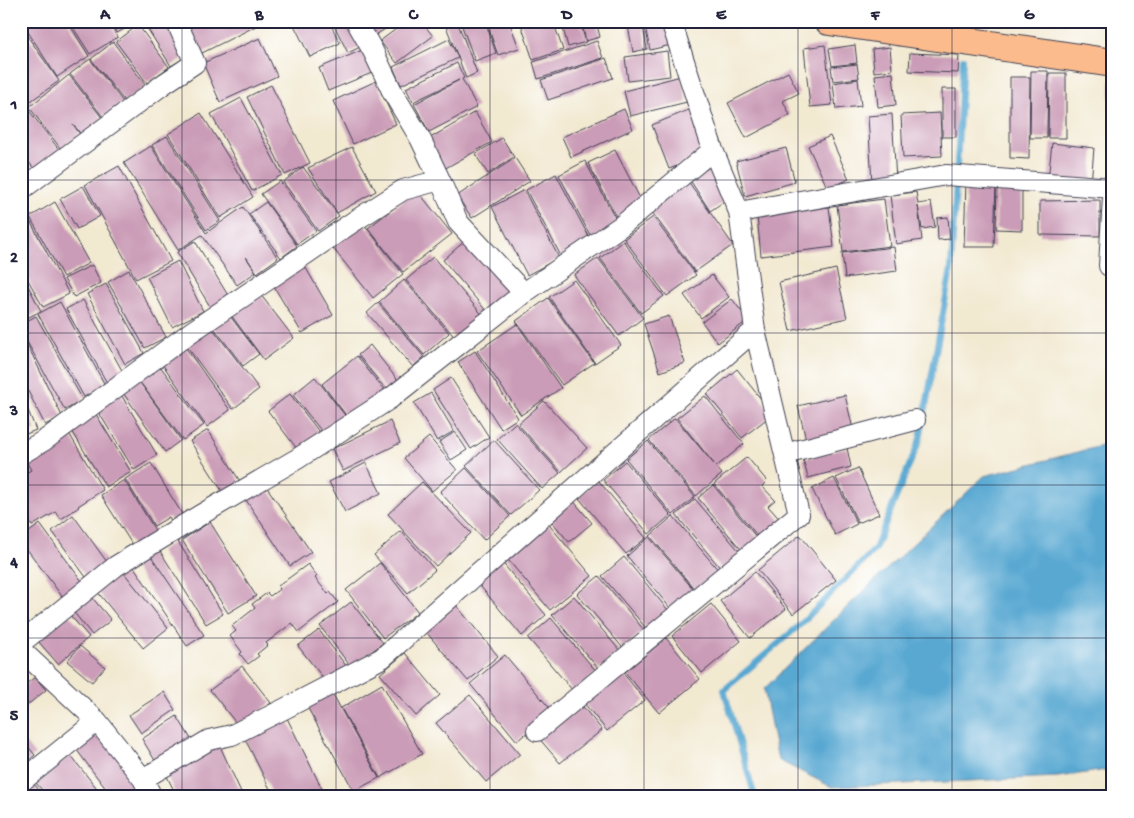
<svg xmlns="http://www.w3.org/2000/svg" width="1134" height="818" font-family="'Gochi Hand',sans-serif">
<rect width="100%" height="100%" fill="#fff"/>
<filter id="ink" filterUnits="userSpaceOnUse"><feTurbulence type="fractalNoise" baseFrequency=".02" numOctaves="2"/><feDisplacementMap in="SourceGraphic" scale="10" xChannelSelector="R" yChannelSelector="G"/><feConvolveMatrix kernelMatrix="1 2 1 2 8 2 1 2 1" color-interpolation-filters="sRGB"/></filter>
<filter id="wash" filterUnits="userSpaceOnUse"><feTurbulence type="fractalNoise" baseFrequency=".0096" numOctaves="4" result="noise"/><feDisplacementMap in="SourceGraphic" scale="20" xChannelSelector="R" yChannelSelector="G"/><feGaussianBlur stdDeviation="1.12" result="paint"/><feColorMatrix in="noise" values="0 0 0 0 0 0 0 0 0 0 0 0 0 0 0 0 0 1.4 0 .05"/><feComposite in="paint" operator="in"/></filter>
<g filter="url(#wash)">
<rect width="100%" height="100%" fill="#f2e9d1"/>
<path fill="#58a8d2" stroke="#3d6586" d="M1113,443V769L1058,777L832,787L778,760L764,689L845,609L984,476Z"/>
<g fill="none" stroke-linecap="round" stroke-linejoin="round">
<path stroke="#58a8d2" stroke-width="6" d="M755,797L724,690L801,624L875,549L920,439L951,269L963,59"/>
</g>
<g id="blocks">
<path fill="#cb9cb7" d="M21,21H67L89,56L57,77Z
M69,21H108L118,37L90,54Z
M110,21H139L117,33Z
M147,21H169L189,55L171,66L144,23Z
M196,21H266L198,55L184,27Z
M292,21H329L340,43L310,57Z
M332,21H352L364,45L348,53Z
M365,21H387L390,26L374,36Z
M407,21H421L433,36L397,63L380,41Z
M444,21H457L477,73L466,78Z
M460,21H485L496,53L475,61Z
M486,21H509L519,48L498,55Z
M520,21H553L563,50L533,60Z
M561,21H580L586,42L568,47Z
M581,21H596L600,37L586,41Z
M627,21H642L647,49L633,52Z
M644,21H669L675,44L650,50Z
M138,25L169,67L147,83L116,42Z
M21,27L59,81L28,103L21,94Z
M260,38L277,76L220,102L203,63Z
M449,39L458,58L401,85L393,67Z
M597,41L603,58L538,79L533,62Z
M113,42L146,86L125,102L91,59Z
M825,45L832,105L810,107L804,48Z
M855,45L857,63L832,66L829,49Z
M890,47L892,70L874,72L872,49Z
M365,49L374,72L328,91L319,68Z
M667,51L670,76L628,81L625,57Z
M910,53L959,55L958,73L909,71Z
M606,58L613,78L548,100L541,80Z
M90,59L123,102L103,117L70,74Z
M457,63L464,78L462,79L477,107L429,132L414,104L459,80L413,102L406,88Z
M857,64L859,78L833,81L831,67Z
M1031,71H1048L1047,138H1030Z
M788,72L799,93L783,101L790,115L746,138L728,103Z
M893,73L896,105L878,107L875,75Z
M1049,73H1066V138H1048Z
M69,75L103,119L82,136L73,124L80,134L61,149L29,107Z
M681,76L687,102L630,116L624,91Z
M1010,77H1030L1029,159L1010,158Z
M858,79L861,106L836,109L833,83Z
M1110,80H1113V124H1110Z
M376,81L396,124L353,144L333,101Z
M271,85L310,163L285,175L247,97Z
M942,89H956V137H942Z
M241,98L282,175L252,191L211,114Z
M21,100L60,151L35,170L21,152Z
M624,109L633,129L571,157L562,137Z
M691,109L708,154L669,169L652,125Z
M475,112L492,142L442,170L425,141Z
M201,113L253,197L220,218L168,134Z
M940,113L942,156L903,158L901,115Z
M892,114L896,181L872,183L868,116Z
M167,136L220,221L206,230L152,145Z
M830,136L849,179L828,189L808,146Z
M502,138L514,157L488,174L475,154Z
M1052,143L1094,148L1091,184L1048,180Z
M151,146L206,233L243,207L278,258L257,273L246,257L256,272L237,285L202,235L178,250L124,163Z
M352,147L376,191L337,213L308,168Z
M786,148L795,182L745,196L736,161Z
M615,150L644,206L618,220L588,163Z
M515,158L530,181L472,218L457,196Z
M21,161L30,173L21,180Z
M585,161L619,225L592,239L559,175Z
M119,166L171,261L136,279L85,185Z
M711,166L731,197L710,211L690,180Z
M303,167L339,216L318,231L283,182Z
M556,174L591,241L561,256L526,190Z
M280,181L316,231L297,244L261,194Z
M688,181L733,245L695,272L649,208Z
M966,181H996L994,247H964Z
M997,184H1022V230L996,229Z
M83,186L100,216L77,229L60,199Z
M417,190L452,234L403,272L368,228Z
M524,190L559,258L527,275L492,207Z
M916,192L918,204L931,202L935,227L922,229L918,206L922,240L896,244L890,195Z
M884,199L890,246L843,252L837,205Z
M1100,200V236L1040,235V201Z
M55,202L89,263L63,277L30,217Z
M266,202L297,246L281,258L249,214Z
M829,207L834,247L761,256L757,216Z
M653,217L696,275L667,296L624,239Z
M948,217L950,239L938,240L937,218Z
M29,219L69,294L43,307L21,267V223Z
M363,223L403,274L373,298L332,247Z
M467,239L512,293L488,313L443,260Z
M195,241L232,302L214,313L177,252Z
M623,241L664,296L641,313L600,258Z
M894,247L897,271L845,278L842,253Z
M433,257L484,317L457,340L406,280Z
M598,258L643,318L619,336L574,275Z
M178,261L203,311L172,327L147,277Z
M303,263L333,315L302,333L271,282Z
M92,265L101,283L74,297L64,279Z
M836,269L847,318L790,331L779,282Z
M129,270L166,337L145,348L108,282Z
M21,272L41,311L21,321Z
M712,275L729,297L701,318L684,295Z
M404,280L449,333L424,355L379,302Z
M574,280L621,345L595,363L549,297Z
M106,284L144,353L125,364L87,294Z
M257,290L294,338L264,360L228,311Z
M548,298L594,363L562,385L516,321Z
M732,299L748,320L718,343L702,322Z
M83,300L124,374L107,383L66,309Z
M60,302L105,385L84,397L38,314Z
M378,303L424,357L413,367L367,313Z
M227,312L259,354L243,366L211,324Z
M36,316L83,400L65,410L21,331V324Z
M669,316L685,363L660,372L644,324Z
M517,324L561,388L521,415L477,351Z
M210,325L259,389L233,409L185,344Z
M26,342L62,416L45,425L21,377V345Z
M183,344L230,410L207,427L160,361Z
M370,345L400,383L388,392L358,355Z
M475,351L518,418L501,429L458,362Z
M357,356L384,390L348,418L322,384Z
M157,362L204,425L183,440L139,381L181,440L165,452L121,390Z
M737,369L773,414L742,438L707,394Z
M315,377L348,419L326,437L293,395Z
M451,378L489,437L471,449L433,390Z
M21,393L36,430L21,436Z
M120,393L157,455L134,470L96,408Z
M431,393L454,431L437,441L414,403Z
M290,394L323,437L301,454L268,411Z
M845,395L853,429L806,440L798,406Z
M705,396L744,444L716,467L722,474L696,496L649,440L675,418L714,464L677,418Z
M544,401L587,448L561,472L518,424Z
M94,411L131,472L106,487L69,426Z
M390,421L400,443L343,471L332,449Z
M515,423L560,473L542,489L497,439Z
M67,430L103,490L78,506L79,507L61,519L56,512L32,526L21,508V476L31,470L23,456Z
M208,430L241,483L224,494L190,441Z
M455,432L467,450L451,460L439,442Z
M429,437L457,470L432,491L404,458Z
M494,440L539,490L511,515L466,466Z
M648,441L695,497L673,515L626,459Z
M847,448L851,467L808,478L803,459Z
M747,457L767,481L762,486L775,500L768,506L782,522L761,540L714,484Z
M625,461L671,515L649,534L603,480Z
M151,463L185,519L174,525L169,517L154,526L125,479Z
M366,463L381,493L345,512L329,482Z
M466,468L510,516L484,540L440,492Z
M858,468L879,514L858,523L836,478Z
M834,478L857,524L835,535L812,489Z
M124,480L158,535L135,549L101,495Z
M598,480L646,538L626,554L578,497Z
M422,482L471,533L436,566L388,514Z
M713,485L759,540L744,553L698,498Z
M266,486L311,552L290,566L246,500Z
M571,498L592,523L569,542L548,517Z
M695,499L741,553L722,570L676,515Z
M73,515L107,562L86,577L52,531Z
M673,516L719,571L696,591L650,536Z
M545,520L592,576L550,610L504,555Z
M210,522L256,596L228,613L182,540Z
M40,524L84,584L64,599L21,541V538Z
M401,531L435,570L408,593L374,555Z
M800,535L836,580L793,614L758,570Z
M649,537L694,590L671,609L627,556Z
M177,540L223,614L206,624L160,551Z
M149,553L204,635L187,646L132,564Z
M624,557L668,610L646,628L602,576Z
M500,560L546,615L522,636L476,581Z
M380,563L418,612L383,638L346,590Z
M308,564L317,576L315,578L328,594L330,592L338,602L299,632L292,623L266,643L268,645L257,654L259,656L248,664L240,654L242,652L230,636L236,631L232,626L255,608L252,604L267,593L270,596L280,589L278,586Z
M121,569L168,628L143,648L96,590Z
M755,572L786,609L750,638L720,601Z
M599,576L644,630L623,648L577,594Z
M90,595L111,620L92,635L72,610Z
M574,596L620,651L599,669L552,615Z
M451,599L498,656L468,681L420,625Z
M351,602L383,643L351,667L320,626Z
M711,604L741,641L702,673L672,636Z
M69,614L89,637L58,664L38,641Z
M551,618L597,672L574,692L528,638Z
M319,630L347,667L327,683L298,646Z
M666,638L700,679L659,713L625,672Z
M80,646L105,667L92,682L67,661Z
M405,653L440,695L416,716L380,674Z
M505,655L552,711L517,741L470,684Z
M242,666L271,703L239,727L210,690Z
M622,672L645,700L607,731L584,703Z
M35,677L46,690L21,710V688Z
M382,684L422,754L380,778L341,708Z
M330,689L379,778L354,791L305,703Z
M164,692L175,710L141,733L129,715Z
M470,695L520,754L486,782L436,723Z
M579,702L602,730L560,763L537,736Z
M177,716L194,744L159,767L142,739Z
M286,716L325,795L322,797H274L244,737Z
M101,731L145,790L136,797H112L76,749Z
M21,738L35,755L21,767Z
M219,744L241,792L230,797H177L164,770Z
M70,755L104,797H48L36,783Z
M34,784L45,797H21V795Z"/>
</g>
</g>
<g filter="url(#ink)">
<use href="#blocks" fill-opacity="0" stroke="#414052" stroke-width="1"/>
<g fill="none" stroke-linecap="round" stroke-linejoin="round">
<defs>
<path id="minor" d="M440,180L458,222L524,293
M21,190L165,83L195,63L176,21
M739,212L946,175L1113,188
M1109,266L1113,197
M21,454L45,440L191,332L353,222L403,190L440,180L420,138L393,93L373,51L356,21
M785,454L915,420
M21,643L116,566L202,514L297,459L391,398L524,293L621,226L713,150
M21,650L97,721L143,779L152,797
M537,731L799,514L755,330L739,212L713,150L671,21
M143,779L209,740L232,735L284,709L382,658L477,574L755,330
M21,782L97,721"/>
<path id="highway" d="M829,21L1113,63"/>
</defs>
<use href="#minor" stroke="#414052" stroke-width="22"/>
<use href="#highway" stroke="#414052" stroke-width="30"/>
<use href="#minor" stroke="#fff" stroke-width="20"/>
<use href="#highway" stroke="#fbbb8d" stroke-width="28"/>
</g>
</g>
<path fill="none" stroke="#22223b" stroke-width="1" stroke-opacity="0.55" d="M182,21V797M336,21V797M490,21V797M644,21V797M798,21V797M952,21V797M21,180H1113M21,333H1113M21,485H1113M21,638H1113"/>
<rect width="1134" height="818" fill="none" stroke="#fff" stroke-width="55"/>
<rect x="28" y="28" width="1078" height="762" fill="none" stroke="#22223b" stroke-width="2"/>
<g font-size="16" text-anchor="middle" font-weight="bold" fill="#22223b">
<text x="105" y="19">A</text>
<text x="259" y="19">B</text>
<text x="413" y="19">C</text>
<text x="567" y="19">D</text>
<text x="721" y="19">E</text>
<text x="875" y="19">F</text>
<text x="1029" y="19">G</text>
<text x="14" y="109">1</text>
<text x="14" y="262">2</text>
<text x="14" y="415">3</text>
<text x="14" y="567">4</text>
<text x="14" y="720">5</text>
</g>
</svg>
